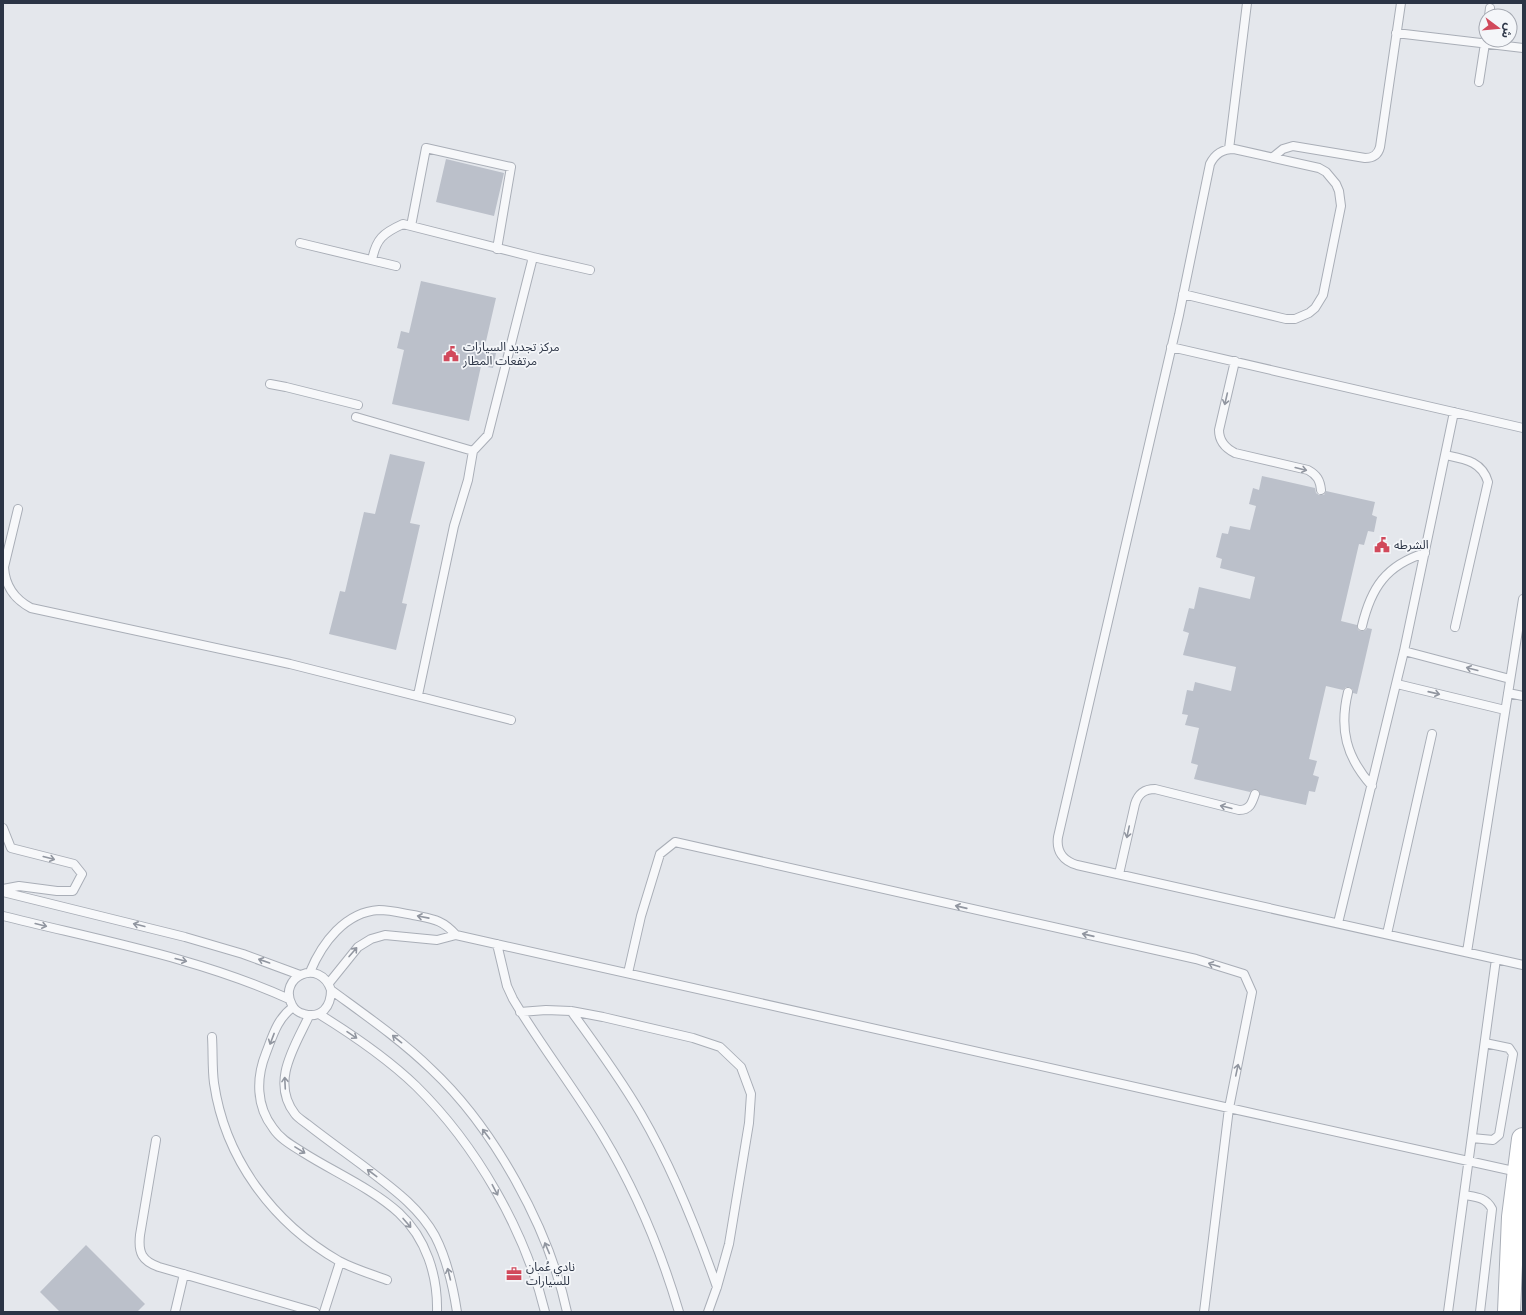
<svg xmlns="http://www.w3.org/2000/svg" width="1526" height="1315" font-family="'Fira Sans Condensed','Noto Sans Arabic',sans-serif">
<rect width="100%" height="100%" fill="#e4e7ec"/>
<path fill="#bbc0ca" d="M446,159L504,173L494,216L436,202Z
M421,281L496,298L484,350L496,353L493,368L481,366L469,421L392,404L404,350L397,348L401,331L409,333Z
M390,454L425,462L410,523L420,525L402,603L407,604L396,650L329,634L340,591L345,592L364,512L375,514Z
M1262,476L1315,488L1316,493L1319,495H1324L1326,491L1375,502L1372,515L1377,517L1374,532L1368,531L1364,545L1359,544L1341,621L1357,625L1358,630L1361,631L1366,630L1367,628L1372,629L1357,694L1353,693V690L1349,687H1346L1343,690L1326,686L1309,759L1317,761L1313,775L1319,777L1315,792L1309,791L1306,805L1260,795L1259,791L1256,789L1252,790L1250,792L1194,779L1198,765L1191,763L1199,728L1185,725L1188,715L1182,714L1187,690L1193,691L1195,682L1231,691L1236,667L1183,655L1189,633L1183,631L1189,608L1194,609L1199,587L1250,599L1255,577L1220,568L1222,559L1216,557L1222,533L1228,534L1230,526L1250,530L1256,506L1249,504L1253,488L1259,490Z
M86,1245L145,1304L137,1312H60L40,1292Z"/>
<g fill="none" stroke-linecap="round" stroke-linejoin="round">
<defs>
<path id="lane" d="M1489,16L1490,8
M1396,33L1523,48
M1479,82L1486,37
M1229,149L1247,3
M1273,157L1283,149L1293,146L1365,158C1373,158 1378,155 1380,147L1401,3
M411,226L426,148L511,167L497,249
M300,243L396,266
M372,260C376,239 383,233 403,224L533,257
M1183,294L1286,319H1295L1309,313L1315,308L1323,295L1341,206L1339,191L1336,184L1326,172L1319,168L1234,149C1222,149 1215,154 1210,164L1179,315L1058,837C1056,851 1063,861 1077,865L1523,965
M1171,347L1523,428
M1235,361L1219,430C1219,441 1225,448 1235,453L1308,470C1317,475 1320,480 1321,490
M270,384L286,387L358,405
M356,417L473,451
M1445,455C1464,459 1482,461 1488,482L1455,627
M18,509L4,567C5,586 14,599 31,608L290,664L511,720
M1362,626C1371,588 1386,565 1425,553
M1404,651L1510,679
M1397,684L1505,710
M1348,692C1339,729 1346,757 1372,786
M1508,693L1523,696
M418,695L454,526L468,480L473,451L488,435L533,257L590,270
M3,828L11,848L74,864L82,874L73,891H57L19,886L3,889
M1119,874L1135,804C1138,794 1144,789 1155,789L1239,810C1250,810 1252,803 1255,794
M3,892L185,937L243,954L300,975
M3,916C99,940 199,958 289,999
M1338,923L1404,651L1454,412
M1387,934L1432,734
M497,944L507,986L513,999C541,1046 575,1089 603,1136C636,1191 661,1251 679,1312
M1467,952L1523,599
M310,972C322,943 345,912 379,910C390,910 402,913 413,915C432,919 442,919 456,935
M628,973L641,916L660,854L675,842L1196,959L1244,974L1252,992L1229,1108L1204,1312
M329,983L358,947L371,939L385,935L437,940L456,935L1229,1108L1518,1172
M331,990C331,1006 322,1019 304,1014C299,1013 294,1009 292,1005C277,977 320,957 331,990C365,1015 400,1039 431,1069C494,1128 549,1228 567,1312
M293,1007C277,1019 273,1035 266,1053C256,1078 256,1106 273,1128C280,1139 293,1146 304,1153C334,1172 373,1189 399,1213C426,1238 438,1276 437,1312
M571,1011C596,1045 620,1078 641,1114C673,1169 696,1227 717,1287
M520,1012L546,1010L571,1011L603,1017L693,1038L720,1047L741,1067L751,1094L749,1123L729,1244L717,1287L708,1312
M319,1014C353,1035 387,1058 416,1086C476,1145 525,1230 545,1312
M309,1016C295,1046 270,1082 295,1114C298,1118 303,1121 307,1124C326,1139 346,1153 366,1168C392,1188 419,1207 435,1236C447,1259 453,1286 457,1312
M212,1037C213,1052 212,1068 214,1083C225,1159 273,1223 339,1261C354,1269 371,1274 387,1280
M1472,1138L1493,1140L1499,1135L1513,1054L1509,1048L1485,1043
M156,1140L140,1235C138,1253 142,1261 159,1267L315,1312
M1464,1195C1476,1197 1486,1197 1492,1209L1480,1312
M175,1312L184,1274
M324,1312L340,1262
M1448,1312L1496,959"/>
<path id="secondary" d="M1509,1312L1513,1217L1523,1139"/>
</defs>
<use href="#lane" stroke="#a9aeb7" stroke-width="10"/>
<use href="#secondary" stroke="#a9aeb7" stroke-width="24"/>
<use href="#lane" stroke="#f7f8fa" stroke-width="8"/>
<use href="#secondary" stroke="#fff" stroke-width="22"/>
</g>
<defs><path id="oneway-shaft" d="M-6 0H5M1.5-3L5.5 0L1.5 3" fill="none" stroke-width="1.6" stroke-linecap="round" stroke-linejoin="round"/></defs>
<g stroke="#9196a0">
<use href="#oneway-shaft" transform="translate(1226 399) rotate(103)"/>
<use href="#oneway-shaft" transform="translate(1301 469) rotate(14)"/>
<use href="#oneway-shaft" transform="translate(1472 669) rotate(-165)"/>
<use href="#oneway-shaft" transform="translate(1434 693) rotate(13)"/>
<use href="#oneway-shaft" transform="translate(1226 807) rotate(-166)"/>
<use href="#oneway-shaft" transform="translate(1128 832) rotate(102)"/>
<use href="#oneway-shaft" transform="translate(49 858) rotate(15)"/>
<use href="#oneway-shaft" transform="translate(961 907) rotate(-167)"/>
<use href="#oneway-shaft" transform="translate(423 917) rotate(-169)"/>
<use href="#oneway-shaft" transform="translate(41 925) rotate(14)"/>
<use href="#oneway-shaft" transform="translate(139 925) rotate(-166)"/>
<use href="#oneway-shaft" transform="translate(1088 935) rotate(-167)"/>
<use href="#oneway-shaft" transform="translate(353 952) rotate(-49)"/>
<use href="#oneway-shaft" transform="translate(181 960) rotate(14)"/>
<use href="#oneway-shaft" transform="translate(264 961) rotate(-161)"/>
<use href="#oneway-shaft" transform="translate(1214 965) rotate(-162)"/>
<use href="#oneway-shaft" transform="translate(352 1035) rotate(34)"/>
<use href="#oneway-shaft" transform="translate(272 1039) rotate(111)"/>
<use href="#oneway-shaft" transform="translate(397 1039) rotate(-141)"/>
<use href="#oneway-shaft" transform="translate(1237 1070) rotate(-78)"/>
<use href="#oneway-shaft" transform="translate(285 1083) rotate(-93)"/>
<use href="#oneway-shaft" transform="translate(486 1134) rotate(-127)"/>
<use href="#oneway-shaft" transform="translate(300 1150) rotate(32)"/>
<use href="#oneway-shaft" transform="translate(372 1173) rotate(-143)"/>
<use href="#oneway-shaft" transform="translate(495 1190) rotate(62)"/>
<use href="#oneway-shaft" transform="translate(407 1223) rotate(49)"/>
<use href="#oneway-shaft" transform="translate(547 1248) rotate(-113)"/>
<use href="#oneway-shaft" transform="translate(449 1274) rotate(-104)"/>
</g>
<defs>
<symbol id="civic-bare" viewBox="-9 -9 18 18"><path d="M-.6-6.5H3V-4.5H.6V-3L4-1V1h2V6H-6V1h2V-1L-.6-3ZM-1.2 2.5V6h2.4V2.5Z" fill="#d1495b" stroke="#f4f6f9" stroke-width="2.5" paint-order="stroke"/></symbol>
<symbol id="office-bare" viewBox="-9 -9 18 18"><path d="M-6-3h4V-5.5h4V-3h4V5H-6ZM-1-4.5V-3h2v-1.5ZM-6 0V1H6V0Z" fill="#d1495b" stroke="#f4f6f9" stroke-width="2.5" paint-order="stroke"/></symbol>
</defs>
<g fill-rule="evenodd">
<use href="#civic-bare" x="440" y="343" width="22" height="22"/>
<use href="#civic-bare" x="1371" y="534" width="22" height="22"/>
<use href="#office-bare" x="503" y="1263" width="22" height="22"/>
</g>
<g text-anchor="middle" stroke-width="3.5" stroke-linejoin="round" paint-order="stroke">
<g font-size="12" fill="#2b3445" stroke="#f4f6f9" text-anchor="start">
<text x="463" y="351">مركز تجديد السيارات<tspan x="463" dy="14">مرتفعات المطار</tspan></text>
<text x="1394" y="549">الشرطه</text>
<text x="526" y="1271">نادي عُمان<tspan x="526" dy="14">للسيارات</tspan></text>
</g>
</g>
<rect width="1526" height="1315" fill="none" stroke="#2b3445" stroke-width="8"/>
<g transform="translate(1498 28) rotate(106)"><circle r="19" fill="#f4f6f9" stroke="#a4a8b1"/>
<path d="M0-3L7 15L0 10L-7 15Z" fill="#d1495b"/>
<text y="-6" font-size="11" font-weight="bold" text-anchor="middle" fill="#2b3445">ش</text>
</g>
</svg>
